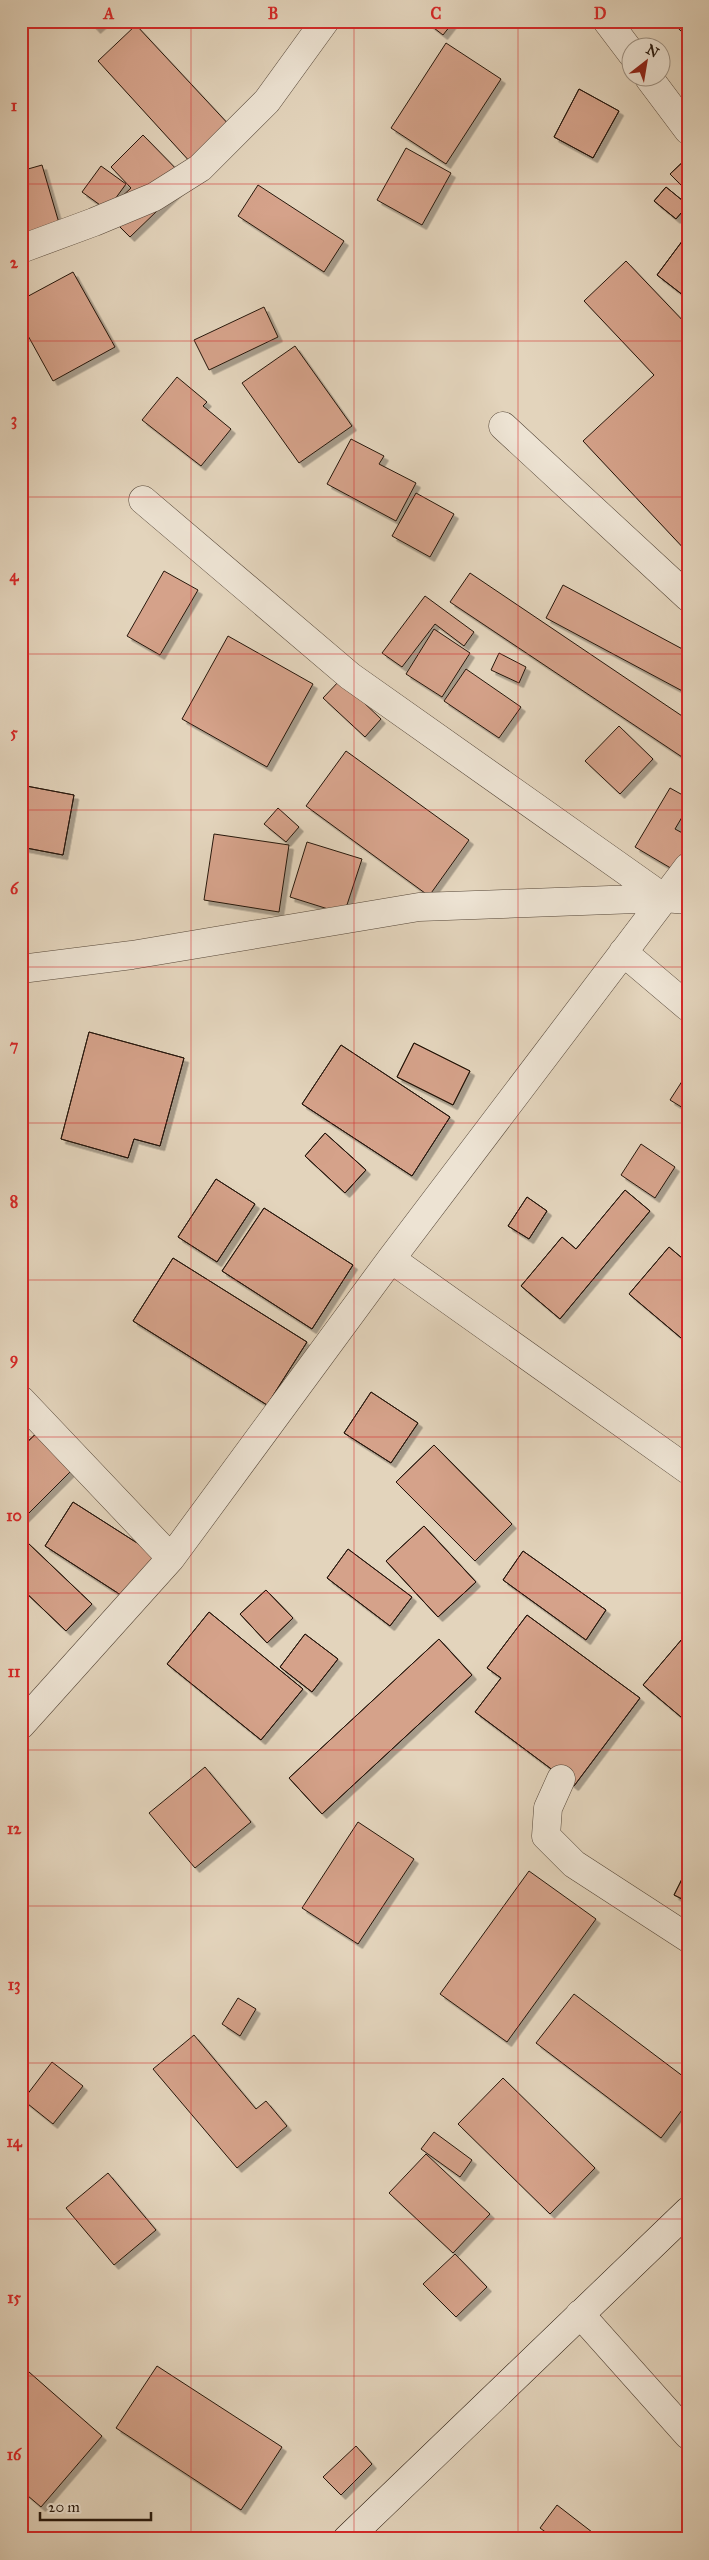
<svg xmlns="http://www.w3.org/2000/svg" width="709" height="2560" font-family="'IM FELL Great Primer',serif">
<defs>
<filter id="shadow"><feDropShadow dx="4.5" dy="4.5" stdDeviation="0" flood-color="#0004"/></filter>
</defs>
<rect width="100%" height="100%" fill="#e3d4bc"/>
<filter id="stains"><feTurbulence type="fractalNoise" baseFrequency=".004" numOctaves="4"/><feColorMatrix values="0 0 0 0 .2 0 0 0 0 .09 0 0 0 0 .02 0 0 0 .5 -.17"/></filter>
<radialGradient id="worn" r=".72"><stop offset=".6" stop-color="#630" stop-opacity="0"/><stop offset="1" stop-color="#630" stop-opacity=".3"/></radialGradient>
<path fill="#d5a28a" stroke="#26170c" filter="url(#shadow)" d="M89,21H105L96,29Z
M425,21H454L443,35Z
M671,21H688V38Z
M671,21H688V38Z
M136,25L232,128L192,164L98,61Z
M446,43L501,79L446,164L391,128Z
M579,89L619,111L593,158L554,137Z
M579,89L619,111L593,158L554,137Z
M143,135L188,181L130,237L105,212L131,188L111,167Z
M406,148L451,173L422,225L377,200Z
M688,157V192L670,174Z
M688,157V192L670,174Z
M42,165L59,223L21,234V171Z
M101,166L126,184L107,210L82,192Z
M258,185L344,241L324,272L238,216Z
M666,187L688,205L676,219L654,201Z
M666,187L688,205L676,219L654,201Z
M683,240L688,243V299L657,275Z
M683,240L688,243V299L657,275Z
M626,261L688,326V553L583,441L654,375L584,301Z
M73,272L115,347L53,381L21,323V300Z
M264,307L278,337L209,370L194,340Z
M295,346L352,426L299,463L242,383Z
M177,377L207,402L203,406L231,429L201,466L142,420Z
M351,439L384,456L379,464L416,483L396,521L327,484Z
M416,493L454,514L430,557L392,536Z
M164,571L198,590L160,655L127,636Z
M470,573L688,720V761L450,602Z
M563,585L688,652V694L546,618Z
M425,596L474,632L464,646L435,624L402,667L382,653Z
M434,629L470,653L442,697L406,674Z
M228,636L313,684L267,767L182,719Z
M499,653L526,667L519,683L491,670Z
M466,669L521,707L499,738L444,701Z
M340,680L381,719L365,737L323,698Z
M619,726L653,759L620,794L585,761Z
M346,751L469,840L429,896L306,806Z
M21,785L74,795L63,855L21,847Z
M21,785L74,795L63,855L21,847Z
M670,788L688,798V807L675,829L688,836V847L674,870L635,847Z
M278,808L299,827L286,842L264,824Z
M214,834L289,845L279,912L204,900Z
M307,842L362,859L344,914L290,897Z
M89,1032L184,1058L160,1146L134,1139L128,1158L61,1139Z
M89,1032L184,1058L160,1146L134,1139L128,1158L61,1139Z
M414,1043L470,1071L453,1105L397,1077Z
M414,1043L470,1071L453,1105L397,1077Z
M341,1045L450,1117L412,1176L302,1104Z
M341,1045L450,1117L412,1176L302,1104Z
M688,1072V1111L670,1100Z
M325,1133L366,1170L345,1193L305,1156Z
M325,1133L366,1170L345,1193L305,1156Z
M641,1144L675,1167L655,1198L621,1175Z
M216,1179L255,1204L217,1262L178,1237Z
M216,1179L255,1204L217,1262L178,1237Z
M625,1190L650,1211L560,1319L521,1286L562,1237L576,1249Z
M625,1190L650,1211L560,1319L521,1286L562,1237L576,1249Z
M527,1197L547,1211L529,1239L508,1226Z
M527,1197L547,1211L529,1239L508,1226Z
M264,1208L353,1265L312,1329L222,1271Z
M264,1208L353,1265L312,1329L222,1271Z
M669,1247L688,1263L687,1343L629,1294Z
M669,1247L688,1263L687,1343L629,1294Z
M173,1258L307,1342L267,1405L133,1321Z
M173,1258L307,1342L267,1405L133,1321Z
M371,1392L418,1423L391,1463L344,1433Z
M371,1392L418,1423L391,1463L344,1433Z
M44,1426L79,1463L23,1519L21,1448Z
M44,1426L79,1463L23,1519L21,1448Z
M434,1445L512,1524L475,1561L396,1482Z
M434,1445L512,1524L475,1561L396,1482Z
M73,1502L156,1555L127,1599L45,1546Z
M73,1502L156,1555L127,1599L45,1546Z
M424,1526L476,1582L438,1617L386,1561Z
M424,1526L476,1582L438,1617L386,1561Z
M28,1543L92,1604L66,1631L21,1588V1550Z
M28,1543L92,1604L66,1631L21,1588V1550Z
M348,1549L412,1597L390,1626L327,1578Z
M348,1549L412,1597L390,1626L327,1578Z
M523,1551L606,1610L586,1640L503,1580Z
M523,1551L606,1610L586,1640L503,1580Z
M266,1590L293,1618L267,1643L240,1614Z
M266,1590L293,1618L267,1643L240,1614Z
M209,1612L303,1689L261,1740L167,1664Z
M209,1612L303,1689L261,1740L167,1664Z
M527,1615L640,1698L574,1786L475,1712L501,1678L487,1668Z
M527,1615L640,1698L574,1786L475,1712L501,1678L487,1668Z
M688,1632V1710L681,1717L643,1685Z
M688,1632V1710L681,1717L643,1685Z
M305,1634L338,1659L312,1692L280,1667Z
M305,1634L338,1659L312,1692L280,1667Z
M439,1639L472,1675L322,1814L289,1778Z
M439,1639L472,1675L322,1814L289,1778Z
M205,1767L251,1822L195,1868L149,1813Z
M358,1822L414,1859L358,1944L302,1908Z
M688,1867V1902L674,1895Z
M688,1867V1902L674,1895Z
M529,1871L596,1919L507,2042L440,1994Z
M574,1994L688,2080V2102L661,2138L536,2043Z
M238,1998L256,2009L240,2036L222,2024Z
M194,2035L256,2109L266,2101L287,2126L237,2168L153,2069Z
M52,2062L83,2086L53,2124L23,2100Z
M503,2078L595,2168L550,2214L458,2124Z
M434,2132L472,2160L460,2177L421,2149Z
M426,2154L490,2214L453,2253L389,2193Z
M108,2173L156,2230L114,2265L66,2208Z
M455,2254L487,2287L456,2317L423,2284Z
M21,2365L102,2436L41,2507L21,2490Z
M157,2366L282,2447L241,2510L116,2428Z
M356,2446L372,2464L341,2495L323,2477Z
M557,2505L601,2539H555L540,2528Z"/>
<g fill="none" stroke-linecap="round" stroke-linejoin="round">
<defs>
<path id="street" d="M607,21L632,54
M649,78L688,130
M21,249L94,222L154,197L200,168L267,101L325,21
M503,426L688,597
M143,500L350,676L664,898
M623,952L688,1007
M21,969L132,955L419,907L664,898L688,900
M391,1259L688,1470
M21,1400L171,1558
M21,1725L171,1558L391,1259L688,867
M561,1779L548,1808L546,1836L574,1864L688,1938
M580,2314L688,2435"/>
<path id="secondary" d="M347,2539L688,2211"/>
</defs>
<use href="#street" stroke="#554638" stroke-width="29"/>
<use href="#secondary" stroke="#26170c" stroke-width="29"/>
<use href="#street" stroke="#ede3d3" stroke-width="28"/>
<use href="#secondary" stroke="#ede3d3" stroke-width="28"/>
</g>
<path fill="none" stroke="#d62828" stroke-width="1" stroke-opacity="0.55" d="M191,21V2539M354,21V2539M518,21V2539M21,184H688M21,341H688M21,497H688M21,654H688M21,810H688M21,967H688M21,1123H688M21,1280H688M21,1437H688M21,1593H688M21,1750H688M21,1906H688M21,2063H688M21,2219H688M21,2376H688"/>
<rect width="709" height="2560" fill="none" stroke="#e3d4bc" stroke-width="55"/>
<g transform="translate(646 62) rotate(31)"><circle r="24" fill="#ede3d3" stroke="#9d9183"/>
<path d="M0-4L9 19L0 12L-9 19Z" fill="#8f2418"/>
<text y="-8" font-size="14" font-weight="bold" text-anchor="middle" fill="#26170c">N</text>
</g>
<path d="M40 2512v8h111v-8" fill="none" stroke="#26170c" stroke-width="2.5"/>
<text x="48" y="2512" font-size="15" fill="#26170c" stroke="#ede3d3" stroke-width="4" paint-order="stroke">20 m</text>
<rect x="28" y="28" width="654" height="2504" fill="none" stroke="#d62828" stroke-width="2"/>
<g font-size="16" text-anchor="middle" font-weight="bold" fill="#d62828">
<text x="109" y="19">A</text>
<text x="273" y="19">B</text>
<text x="436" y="19">C</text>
<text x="600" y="19">D</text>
<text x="14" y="111">1</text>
<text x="14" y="268">2</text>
<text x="14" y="425">3</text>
<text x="14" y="581">4</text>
<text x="14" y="738">5</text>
<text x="14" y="894">6</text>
<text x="14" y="1051">7</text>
<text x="14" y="1207">8</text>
<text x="14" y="1364">9</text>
<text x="14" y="1521">10</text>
<text x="14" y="1677">11</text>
<text x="14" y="1834">12</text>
<text x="14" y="1990">13</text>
<text x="14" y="2147">14</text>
<text x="14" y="2303">15</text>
<text x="14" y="2460">16</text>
</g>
<rect width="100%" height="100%" filter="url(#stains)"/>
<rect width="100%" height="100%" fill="url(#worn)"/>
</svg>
